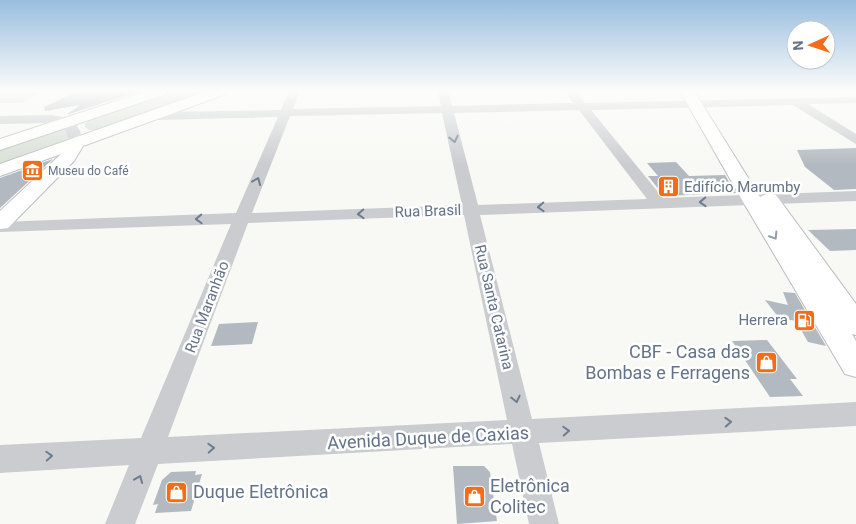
<svg xmlns="http://www.w3.org/2000/svg" width="856" height="524" font-family="Roboto,sans-serif">
<rect width="100%" height="100%" fill="#f8f8f5"/>
<path fill="#d8e0d5" d="M0,91H41L23,103H0Z
M172,91H210L99,131L89,130L85,127V124L89,120Z
M65,125L69,142L0,169V147Z"/>
<path fill="#b2b9c0" d="M78,91H140L66,115L80,105L45,111L44,107Z
M856,148V189L834,190L805,167L797,150Z
M53,159L0,208V178Z
M676,162L689,176L725,175L736,193L664,196L648,176H658L647,163Z
M856,229V250L830,251L808,230Z
M783,292L795,293L826,346L808,342L796,321L779,318L765,300L788,305Z
M258,322L252,344L211,346L219,324Z
M767,340L797,379H790L803,396L770,397L732,341Z
M453,466H484L490,472L497,521L457,524Z
M196,471L195,475L202,474L191,511L155,513L158,504L153,505L162,480L171,472Z"/>
<g fill="none" stroke-linecap="round" stroke-linejoin="round">
<defs>
<path id="major" d="M147,91H168L166,94L0,150V139Z
M207,91H228L226,94L83,146L74,161L8,228L0,229V211L61,154L0,176V164Z
M680,91H694L760,197L769,193L776,195L856,304V335L852,334L856,341V377L845,374L742,200Z"/>
</defs>
<use href="#major" stroke="#babdc2" stroke-width="2"/>
<path fill="#caccd0" fill-rule="evenodd" d="M289,91H300L293,109L441,106L438,91H448L452,106L573,103L565,91H576L585,103L856,97V103L808,104L856,134V144L793,105L591,110L663,198L856,191V201L480,215L532,419L856,402V426L539,443L559,524H529L512,444L158,464L135,524H105L129,465L0,473V445L141,438L231,224L0,232V222L236,213L278,117L154,120L148,116L154,112L281,110ZM579,110L647,199L478,205L454,113ZM442,113L462,205L252,213L290,116ZM464,215L507,420L168,437L248,223Z
M51,115L73,119L80,131L83,144L81,147H71L64,125L51,123L0,124V116Z"/>
<use href="#major" fill="#fff" fill-rule="evenodd"/>
</g>
<defs><path id="oneway-chevron" d="M-2-3.5L2.5 0L-2 3.5" fill="none" stroke-width="1.6" stroke-linecap="round" stroke-linejoin="round" transform="scale(1.25)"/></defs>
<g stroke="#6e7c90">
<use href="#oneway-chevron" transform="translate(454 139) rotate(77)"/>
<use href="#oneway-chevron" transform="translate(257 181) rotate(-67)"/>
<use href="#oneway-chevron" transform="translate(703 202) rotate(178)"/>
<use href="#oneway-chevron" transform="translate(541 207) rotate(178)"/>
<use href="#oneway-chevron" transform="translate(361 214) rotate(178)"/>
<use href="#oneway-chevron" transform="translate(199 219) rotate(178)"/>
<use href="#oneway-chevron" transform="translate(516 399) rotate(77)"/>
<use href="#oneway-chevron" transform="translate(728 422) rotate(-3)"/>
<use href="#oneway-chevron" transform="translate(566 431) rotate(-3)"/>
<use href="#oneway-chevron" transform="translate(211 448) rotate(-3)"/>
<use href="#oneway-chevron" transform="translate(49 456) rotate(-3)"/>
<use href="#oneway-chevron" transform="translate(139 479) rotate(-68)"/>
</g>
<use stroke="#929dac" href="#oneway-chevron" transform="translate(774 236) rotate(58)"/>
<linearGradient id="sky" x2="0" y2="1"><stop stop-color="#9abee0"/><stop offset="0.55" stop-color="#fcfcfa"/><stop offset="1" stop-color="#fcfcfa" stop-opacity="0"/></linearGradient>
<rect width="856" height="165" fill="url(#sky)"/>
<defs>
<symbol id="museum-square" viewBox="-11 -11 22 22"><rect x="-9" y="-9" width="18" height="18" rx="4" fill="#f36c19" stroke="#fff"/><path d="M0-6L6-3V-2H-6V-3ZM-5-1h2V3h-2ZM-1-1h2V3h-2ZM3-1h2V3H3ZM-6 4H6V6H-6Z" fill="#fff"/></symbol>
<symbol id="building-square" viewBox="-11 -11 22 22"><rect x="-9" y="-9" width="18" height="18" rx="4" fill="#f36c19" stroke="#fff"/><path d="M-4-6H4V6H1V3H-1V6H-4ZM-2.5-4.3h1.7v1.8h-1.7ZM.8-4.3h1.7v1.8H.8ZM-2.5-1h1.7V.8h-1.7ZM.8-1h1.7V.8H.8Z" fill="#fff"/></symbol>
<symbol id="fuel-square" viewBox="-11 -11 22 22"><rect x="-9" y="-9" width="18" height="18" rx="4" fill="#f36c19" stroke="#fff"/><path d="M-5.5-6h7V0h2V4h1.3V-2.5L3-4.5l.8-.8L6-3V5H2.5V1h-1V6h-7ZM-4.2-4.7v3.2H.2V-4.7Z" fill="#fff"/></symbol>
<symbol id="shop-square" viewBox="-11 -11 22 22"><rect x="-9" y="-9" width="18" height="18" rx="4" fill="#f36c19" stroke="#fff"/><path d="M-5-2.5h2.3a2.7 3.5 0 0 1 5.4 0H5L5.5 6h-11ZM-1.5-2.5h3a1.5 2.3 0 0 0-3 0Z" fill="#fff"/></symbol>
</defs>
<g fill-rule="evenodd">
<use href="#museum-square" x="20" y="158" width="25" height="25"/>
<use href="#building-square" x="656" y="174" width="25" height="25"/>
<use href="#fuel-square" x="792" y="308" width="25" height="25"/>
<use href="#shop-square" x="754" y="350" width="25" height="25"/>
<use href="#shop-square" x="164" y="480" width="25" height="25"/>
<use href="#shop-square" x="462" y="484" width="25" height="25"/>
</g>
<g text-anchor="middle" stroke-width="5" stroke-linejoin="round" paint-order="stroke">
<g font-size="12" fill="#647389" stroke="#fff" text-anchor="start">
<text x="48" y="175">Museu do Café</text>
</g>
<g font-size="15" fill="#647389" stroke="#fff" text-anchor="start">
<text x="684" y="192">Edifício Marumby</text>
<text x="788" y="325" text-anchor="end">Herrera</text>
</g>
<g font-size="15" fill="#647389" stroke="#fff">
<text transform="translate(428 211) rotate(-2)" y="5">Rua Brasil</text>
<text transform="translate(207 307) rotate(-69)" y="5">Rua Maranhão</text>
<text transform="translate(494 307) rotate(77)" y="5">Rua Santa Catarina</text>
</g>
<g font-size="18" fill="#647389" stroke="#fff" text-anchor="start">
<text x="750" y="358" text-anchor="end">CBF - Casa das<tspan x="750" dy="21">Bombas e Ferragens</tspan></text>
<text x="490" y="492">Eletrônica<tspan x="490" dy="21">Colitec</tspan></text>
<text x="193" y="498">Duque Eletrônica</text>
</g>
<g font-size="18" fill="#647389" stroke="#fff">
<text transform="translate(428 438) rotate(-3)" y="6">Avenida Duque de Caxias</text>
</g>
</g>
<g transform="translate(811 45) rotate(267)"><circle r="24" fill="#ffffff" stroke="#c1c7d0"/>
<path d="M0-4L9 19L0 12L-9 19Z" fill="#f36c19"/>
<text y="-8" font-size="14" font-weight="bold" text-anchor="middle" fill="#647389">N</text>
</g>
</svg>
